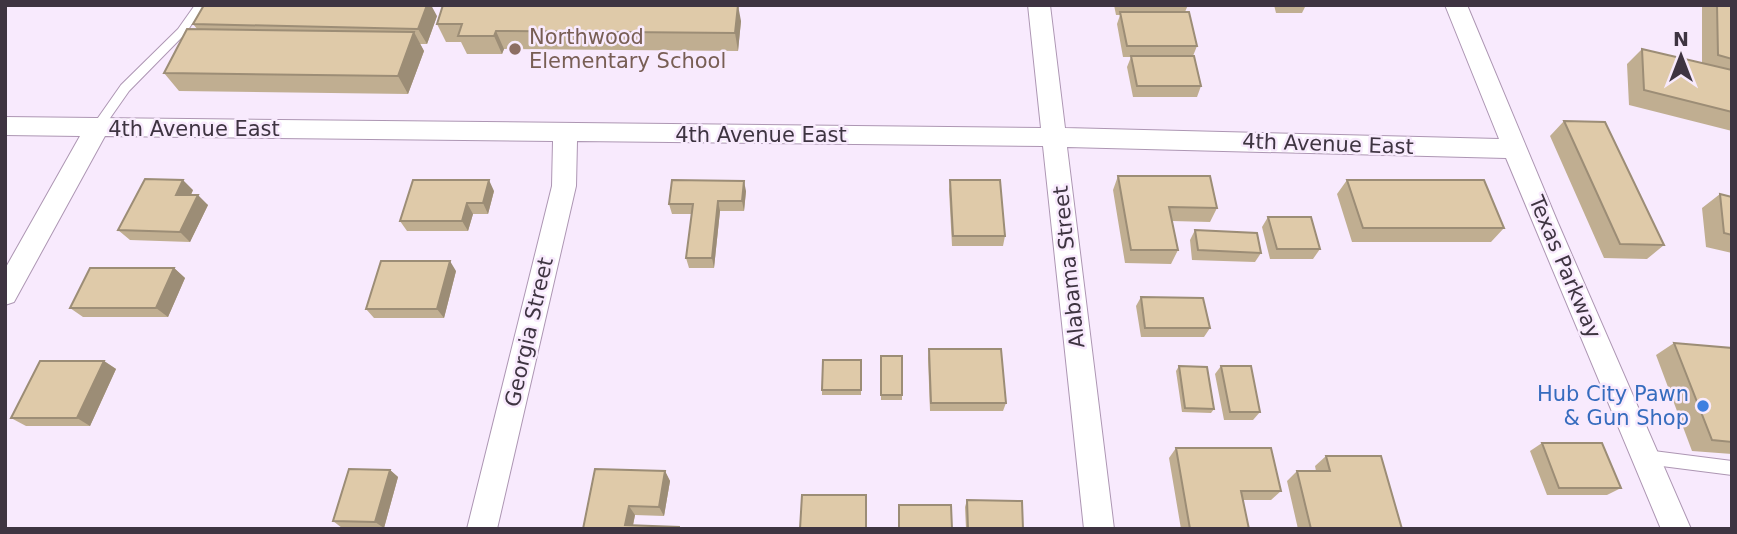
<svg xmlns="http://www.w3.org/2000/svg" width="1737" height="534" font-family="'DejaVu Sans',sans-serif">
<rect width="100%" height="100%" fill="#f8eafd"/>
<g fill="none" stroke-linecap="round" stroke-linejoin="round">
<defs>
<path id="service" d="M195,5H205L185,34L129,91L101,131H93L91,128L93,125L121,85L178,29Z
M1646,450L1732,461V475L1646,464L1641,462L1639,457L1641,452Z"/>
<path id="minor" d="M1028,5H1050L1065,128L1499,139L1445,5H1467L1558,223L1691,529H1661L1506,158L1067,147L1114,529H1084L1043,146L577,141L576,186L497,529H467L552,186L553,141L105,136L14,302L5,305V269L80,136L5,135V117L1041,128Z"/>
</defs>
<use href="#service" stroke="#ad96b3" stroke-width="2"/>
<use href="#minor" stroke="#ad96b3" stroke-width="2"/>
<use href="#service" fill="#fff" fill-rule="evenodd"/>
<use href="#minor" fill="#fff" fill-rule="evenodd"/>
</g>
<path fill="#c0ae91" d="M846,5H910V6Z
M1114,5H1188L1185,12L1197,46L1193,56L1201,86L1197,97H1133L1127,67L1131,57H1123L1117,24L1120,15H1116Z
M1274,5H1306L1302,13H1276Z
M1702,5H1732V131L1629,105L1627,64L1642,49L1702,63Z
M437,16L427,44H420L424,51L408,94L179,91L164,73L198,30L193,24Z
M741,21L738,51L504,49L502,54H467L461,42H446L437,24Z
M1564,121L1664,245L1647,259L1604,258L1550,136Z
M1118,176L1217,208L1210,222L1172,221L1178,250L1171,264L1125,263L1113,190Z
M950,180L1005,236L1003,246H952L949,190Z
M1347,180L1504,228L1491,242H1352L1337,194Z
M193,190L191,195L208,205L190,242L130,240L118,230Z
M494,191L488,214H473L468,231H407L400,221Z
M746,191L744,211H720L714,268H689L686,258L692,214H672L669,204Z
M1720,194L1732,197V253L1706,247L1702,208Z
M1268,217L1320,249L1313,259H1270L1262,227Z
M1195,230L1261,253L1255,262L1192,260L1190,240Z
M174,268L185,278L168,317H83L70,308Z
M456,271L444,318H374L366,309Z
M1141,297L1210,328L1204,337H1141L1136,306Z
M1674,343L1732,348V454L1692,451L1656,355Z
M929,349L1006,403L1003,411H930L928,358Z
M881,356H902V400H881Z
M861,360V395H822V390Z
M104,361L116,369L90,426H26L11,418Z
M1179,366L1214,409L1211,413L1182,412L1176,371Z
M1221,366L1260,412L1253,420H1224L1215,374Z
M1542,443L1621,488L1607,495H1547L1530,451Z
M1176,448L1281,491L1271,500H1243L1249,529H1181L1169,458Z
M1326,456L1402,529H1298L1287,481L1297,471H1316L1315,466Z
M390,470L398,477L384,528H342L333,521Z
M665,471L670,481L664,516L635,515L633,526L679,527L680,529H583Z
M967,500L1023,529H966L965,507Z"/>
<path fill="#9c8d76" d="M427,5H431L437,16L427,44L418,29Z
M738,5L741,21L738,51L735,33Z
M496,31L504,49L502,54L494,36Z
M414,32L424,51L408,94L398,76Z
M183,180L193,190L186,205L176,195Z
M489,180L494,191L488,214L483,203Z
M744,181L746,191L744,211L742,201Z
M198,195L208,205L190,242L180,232Z
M718,201L720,211L714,268L712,258Z
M467,203L473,214L468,231L462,221Z
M450,261L456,271L444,318L437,309Z
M174,268L185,278L168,317L156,308Z
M104,361L116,369L90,426L77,418Z
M390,470L398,477L384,528L375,522Z
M665,471L670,481L664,516L659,507Z
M629,506L635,515L632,529L625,525Z"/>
<path fill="#dfcaa9" stroke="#9c8d76" stroke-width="2" d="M204,5H427L418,29L193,24Z
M443,5H738L735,33L496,31L494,36H458L462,24H437Z
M1717,5H1732V59L1718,55Z
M1120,12H1189L1197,46H1127Z
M187,29L414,32L398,76L164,73Z
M1642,49L1732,70V112L1644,90Z
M1131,56H1194L1201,86H1137Z
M1564,121L1605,122L1664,245L1620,244Z
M1118,176H1210L1217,208L1169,207L1178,250H1131Z
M145,179L183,180L176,195H198L180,232L118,230Z
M413,180H489L483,203H467L462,221H400Z
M672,180L744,181L742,201H718L712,258H686L693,204H669Z
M950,180H1000L1005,236H953Z
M1347,180H1484L1504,228H1363Z
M1720,194L1732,197V235L1724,233Z
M1268,217H1311L1320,249H1277Z
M1195,230L1257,233L1261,253L1198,250Z
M381,261H450L437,309H366Z
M90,268H174L156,308H70Z
M1141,297L1203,298L1210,328H1145Z
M1674,343L1732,348V442L1712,440Z
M929,349H1001L1006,403H931Z
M881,356H902V395H881Z
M823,360H861V390H822Z
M40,361H104L77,418H11Z
M1179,366L1207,367L1214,409L1185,408Z
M1221,366H1251L1260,412H1230Z
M1542,443H1602L1621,488H1559Z
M1176,448H1271L1281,491H1241L1249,529H1190Z
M1326,456H1381L1402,529H1311L1297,471H1330Z
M349,469L390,470L375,522L333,521Z
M595,469L665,471L659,507L629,506L625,525L679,527V529H583Z
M802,495H866V529H800Z
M967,500L1022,501L1023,529H968Z
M899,505H951L952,529H899Z"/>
<circle fill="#8d6e63" stroke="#f8eafd" stroke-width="2.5" cx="515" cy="49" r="7"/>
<circle fill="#3f7fe0" stroke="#f8eafd" stroke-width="2.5" cx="1703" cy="406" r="7"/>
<g text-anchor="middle" stroke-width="5" stroke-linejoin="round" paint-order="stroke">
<g font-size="21" fill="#785e54" stroke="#f8eafd" text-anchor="start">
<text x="529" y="44">Northwood<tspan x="529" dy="24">Elementary School</tspan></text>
</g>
<g font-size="21" fill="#3e3441" stroke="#f8eafd">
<text x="194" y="136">4th Avenue East</text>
<text x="761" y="142">4th Avenue East</text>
<text transform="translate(1328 144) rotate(2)" y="7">4th Avenue East</text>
<text transform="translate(1069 267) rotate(-96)" y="7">Alabama Street</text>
<text transform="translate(1565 267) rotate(67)" y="7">Texas Parkway</text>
<text transform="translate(529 332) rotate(-77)" y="7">Georgia Street</text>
</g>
<g font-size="21" fill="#366cbe" stroke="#f8eafd" text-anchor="end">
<text x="1689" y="401">Hub City Pawn<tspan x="1689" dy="24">&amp; Gun Shop</tspan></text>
</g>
</g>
<rect width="1737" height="534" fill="none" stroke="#3e3441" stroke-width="14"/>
<g transform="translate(1681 56)" stroke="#f8eafd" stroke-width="5" paint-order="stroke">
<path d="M0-5L12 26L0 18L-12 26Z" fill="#3e3441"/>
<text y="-10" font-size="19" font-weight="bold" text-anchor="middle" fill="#3e3441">N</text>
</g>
</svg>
